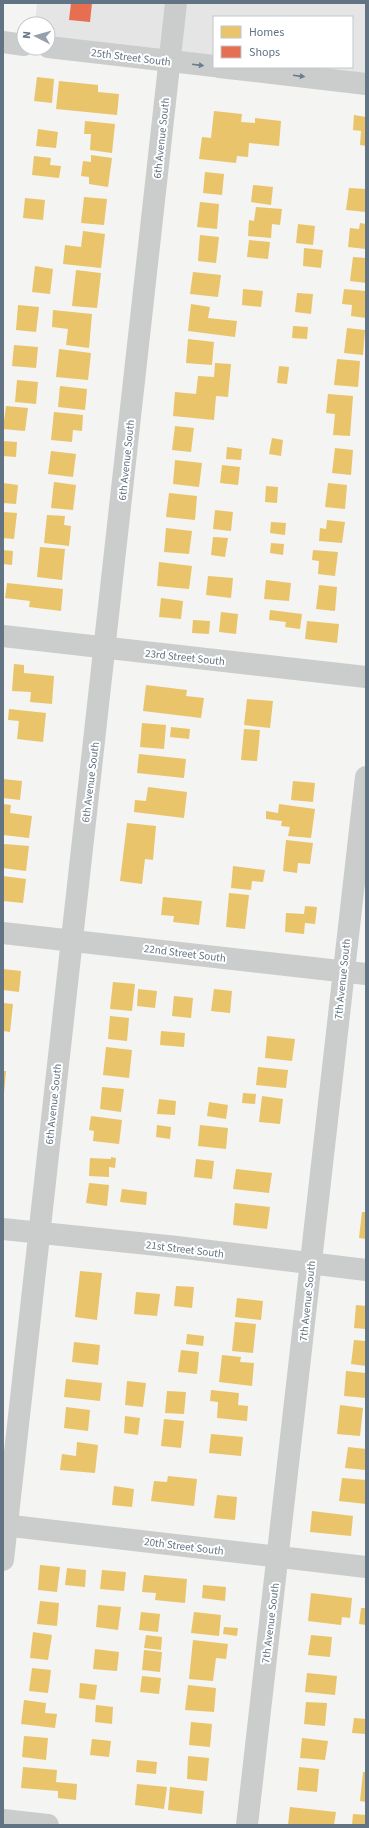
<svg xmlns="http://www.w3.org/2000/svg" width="369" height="1828" font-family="'Source Sans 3',sans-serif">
<rect width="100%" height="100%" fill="#f4f4f2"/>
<path fill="#e4e5e4" d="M37,3H366V84L219,67H352V17H214V66L48,47V24H35Z"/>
<path fill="#e9c46a" d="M37,77L54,79L52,103L34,101Z
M59,81L98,85V92L119,94L117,115L56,109Z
M214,111L242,114L241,122L255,123V118L281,121L279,146L249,143L248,157L237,156L236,163L199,159L202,137L211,138Z
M354,115L366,117V146L360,145L361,131L353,130Z
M85,121L115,124L112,153L90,150L91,134H84Z
M38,129L58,132L56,148L36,146Z
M91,155L112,158L108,187L89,184V177L81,176L83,161L91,162Z
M34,156L51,158L50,165L61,166L59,178L32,175Z
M205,172L224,174L222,195L203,193Z
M253,185L273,187L271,205L251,202Z
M349,188L366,189V212L346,210Z
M84,197L107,199L104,225L81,223Z
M25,198L45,200L43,220L23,218Z
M200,202L219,204L217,229L197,227Z
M256,207L282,209L280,225L272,224L271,238L248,236L249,220L254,221Z
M360,223L366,224V249L348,247L350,228L359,229Z
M298,224L315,226L313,245L296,243Z
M83,231L105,234L101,268L63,264L65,245L81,247Z
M200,235L219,237L216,263L198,261Z
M249,240L270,242L268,259L247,257Z
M304,248L323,250L321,268L303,266Z
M353,257L366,258V283L350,281Z
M35,266L53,269L50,294L32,292Z
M76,270L101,273L97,308L72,306Z
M193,272L221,275L218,297L190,294Z
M243,289L263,291L261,307L242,305Z
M344,289L366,291V318L351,316L352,305L342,304Z
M297,293L313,294L311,314L295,312Z
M191,304L210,307L208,318L237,321L235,337L188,331Z
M18,305L39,307L36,332L16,330Z
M53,310L92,314L89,348L66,345L68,329L52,327Z
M293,326L308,327L307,339L292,338Z
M347,328L365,330L363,355L344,353Z
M188,339L214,342L212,365L186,363Z
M14,345L38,347L36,368L12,366Z
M59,349L91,353L88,380L56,377Z
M337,359L360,361L358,387L334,385Z
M215,363L231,364L228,397L216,396L214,420L173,416L175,392L196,394L198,376L214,377Z
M279,366L289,367L287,384L277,383Z
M17,380L38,382L36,404L15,402Z
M60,386L87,389L85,410L58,407Z
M328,394L353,396L350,436L333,435L335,414L326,413Z
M6,406L28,408L25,431L3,429Z
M54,412L83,415L82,431L73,430L72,442L51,440Z
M175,426L194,428L191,452L172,450Z
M272,438L283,440L281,456L269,454Z
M3,441L17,442L16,457L3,456Z
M227,447L242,449L241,460L226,459Z
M335,448L353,450L351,475L332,473Z
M51,451L76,454L73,477L48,474Z
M175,460L202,463L199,487L173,484Z
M222,465L240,467L238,485L220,483Z
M54,482L76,485L73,510L51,508Z
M3,483L18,485L16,504L3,503Z
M328,483L347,485L345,509L325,507Z
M266,486L278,487L277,503L265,502Z
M169,493L197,496L195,520L166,517Z
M215,510L233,512L231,531L213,529Z
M3,512L17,513L14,539L3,538Z
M47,515L65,516L64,525L71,526L69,546L44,543Z
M327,520L345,522L342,543L319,541L320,528L326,529Z
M271,522L286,523L285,535L270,533Z
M166,528L192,531L189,554L164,552Z
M213,537L228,538L225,557L211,555Z
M271,543L284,544L283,555L270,553Z
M40,547L65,549L62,580L37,577Z
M3,550L13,551L12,565L3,564Z
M313,550L338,552L335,576L318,574L319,561L312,560Z
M159,562L192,566L189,589L157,586Z
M208,576L233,578L231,598L206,595Z
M266,580L291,583L289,601L264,599Z
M7,583L63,589L61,611L29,607L30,601L5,598Z
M319,585L337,587L335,611L316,609Z
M161,598L183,601L181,619L159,617Z
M270,610L302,614L300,629L285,627L286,622L269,620Z
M221,612L238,614L236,634L219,632Z
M193,620L210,621L209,634L192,633Z
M307,621L339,624L337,643L305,639Z
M14,664L24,665V673L54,676L52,704L30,702L31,692L12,691Z
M146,685L187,690L186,696L204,698L201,718L143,711Z
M247,699L273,701L270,728L244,725Z
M9,709L46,713L43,742L17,739L19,721L8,720Z
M142,723L166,725L164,749L140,747Z
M171,727L190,729L189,739L170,737Z
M244,729L260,730L257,761L241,760Z
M139,754L186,759L184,778L137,773Z
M3,779L22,781L20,800L3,798Z
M293,781L315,783L313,802L291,800Z
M148,787L187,792L184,818L134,812L135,800L146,801Z
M3,804L11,805L10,813L32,816L29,838L3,835Z
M279,804L315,809L311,838L288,836L290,827L281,826L282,821L266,819V811L278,813Z
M127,823L156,826L153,860L145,859L142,884L120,881Z
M286,840L313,843L310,864L298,863L297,873L283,871Z
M4,844L29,846L26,871L3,868Z
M233,866L265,870L263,882L252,881L251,890L231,888Z
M3,876L26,879L23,903L3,901Z
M229,893L249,895L245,929L226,927Z
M163,897L202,901L199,925L173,922L174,916L161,915Z
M305,906L317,907L315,924L305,923L304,934L285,932L286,913L304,914Z
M3,969L21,971L19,992L3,990Z
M113,982L135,984L132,1011L110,1009Z
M138,989L157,991L155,1008L137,1006Z
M214,989L232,991L230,1013L211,1011Z
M174,996L193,998L191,1018L172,1016Z
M3,1003L13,1004L10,1032L3,1031Z
M110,1016L129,1018L127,1041L108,1039Z
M161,1031L185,1033L184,1047L160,1045Z
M267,1036L295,1039L292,1061L265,1058Z
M106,1047L132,1050L129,1078L103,1075Z
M258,1067L288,1070L286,1088L256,1085Z
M3,1071H6L4,1093H3Z
M102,1087L124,1089L121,1112L100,1109Z
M243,1093L256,1094L255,1104L242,1103Z
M262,1096L283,1099L280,1124L259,1122Z
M159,1099L176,1101L175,1115L157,1114Z
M209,1102L228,1105L226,1119L207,1116Z
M91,1116L122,1120L119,1144L93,1141L94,1131L89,1130Z
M157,1125L171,1127L170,1139L156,1137Z
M200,1125L228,1128L226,1149L198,1146Z
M111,1157L116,1158L115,1168L109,1167V1177L89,1176L90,1158L111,1159Z
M196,1159L214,1161L212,1179L194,1177Z
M236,1169L272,1173L269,1193L233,1189Z
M89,1183L109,1185L107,1206L86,1203Z
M122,1189L147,1192L146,1205L120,1202Z
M235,1203L270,1207L267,1229L233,1225Z
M362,1212H366V1239L359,1238Z
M80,1271L102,1273L97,1320L75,1317Z
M176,1286L194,1287L192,1308L174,1306Z
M136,1292L160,1294L157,1316L134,1314Z
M237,1298L263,1301L261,1320L235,1317Z
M356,1305L366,1306V1329L354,1328Z
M235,1322L256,1324L253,1353L232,1351Z
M187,1334L204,1336L203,1346L186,1344Z
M354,1340L366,1341V1366L351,1364Z
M74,1342L100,1345L98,1365L72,1362Z
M181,1350L199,1352L197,1374L178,1372Z
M222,1355L241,1357L240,1362L254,1363L252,1386L219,1382Z
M346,1371L366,1373V1398L344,1396Z
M66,1379L102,1383L100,1401L64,1397Z
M127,1381L146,1383L143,1407L125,1405Z
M211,1390L239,1393L238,1405L248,1406L247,1421L217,1418L218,1402L210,1401Z
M167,1391L186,1392L184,1414L165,1413Z
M340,1405L363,1408L360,1436L337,1434Z
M66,1407L90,1410L88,1431L64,1428Z
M125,1416L140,1418L138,1435L124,1433Z
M164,1419L184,1421L181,1448L161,1446Z
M211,1434L243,1437L241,1456L209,1453Z
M77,1442L98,1445L95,1473L60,1470L62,1454L76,1456Z
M348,1447L366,1449V1470L345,1468Z
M168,1476L197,1479L194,1506L151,1501L154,1481L167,1482Z
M342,1478L366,1480V1504L339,1501Z
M114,1486L134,1489L132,1507L112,1505Z
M217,1495L237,1497L235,1520L214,1518Z
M312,1511L353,1516L351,1536L310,1532Z
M40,1565L60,1567L57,1592L38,1590Z
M67,1568L86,1570L85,1587L65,1585Z
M102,1570L126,1572L124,1591L100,1589Z
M144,1575L187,1579L185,1603L155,1600L156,1593L142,1592Z
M203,1585L226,1587L225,1601L202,1598Z
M311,1593L352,1598L350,1618L342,1617L341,1625L308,1621Z
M40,1601L59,1603L57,1626L37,1624Z
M98,1605L121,1607L118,1630L96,1627Z
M361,1608H366V1625L359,1624Z
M141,1612L160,1614L158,1632L139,1630Z
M194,1612L221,1615L219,1636L191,1633Z
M224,1627L238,1628L237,1636L223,1634Z
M33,1632L52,1635L48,1660L30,1658Z
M146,1635L162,1637L161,1650L144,1648Z
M311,1635L332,1637L330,1657L308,1655Z
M193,1640L228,1644L226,1659L216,1658L213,1681L189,1679Z
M95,1649L119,1652L117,1671L93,1669Z
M144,1650L162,1652L160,1672L142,1670Z
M32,1668L51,1670L48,1693L29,1691Z
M307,1673L337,1676L335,1695L305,1692Z
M142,1676L161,1678L159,1694L140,1692Z
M80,1683L97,1685L95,1700L79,1698Z
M188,1685L216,1688L214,1712L185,1710Z
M24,1700L46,1703L45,1713L57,1714L55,1728L21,1724Z
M306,1702L327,1703L325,1726L304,1724Z
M96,1705L113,1707L112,1724L95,1722Z
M354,1718L366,1719V1734L352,1733Z
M191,1722L212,1724L210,1747L189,1745Z
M24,1736L48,1738L46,1760L22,1757Z
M302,1738L328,1741L325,1760L300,1758Z
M92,1739L111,1741L109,1757L90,1755Z
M188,1756L209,1758L207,1781L187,1779Z
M137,1760L157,1762L156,1774L136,1772Z
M23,1767L57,1770L56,1782L77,1784L76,1800L58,1798V1791L21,1788Z
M299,1767L319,1769L317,1792L297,1790Z
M363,1772H366V1802L360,1801Z
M137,1784L167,1787L164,1809L135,1805Z
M170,1787L204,1791L202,1814L168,1810Z
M290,1807L336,1812L334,1825H288Z
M353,1814L366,1815V1825H352Z"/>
<path fill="#e76f51" d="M71,3H92L90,22L69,20Z"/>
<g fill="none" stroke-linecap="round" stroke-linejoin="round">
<path stroke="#cbcdcd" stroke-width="22" d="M3,42L24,45
M48,47L214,66
M219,67L366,84
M3,636L366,677
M3,933L366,974
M3,1229L177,1247L366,1270
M3,1525L366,1567
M3,1560L176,3
M3,1820L48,1825
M247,1825L366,777"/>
</g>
<defs><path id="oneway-solid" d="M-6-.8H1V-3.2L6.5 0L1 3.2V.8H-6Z"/></defs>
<g fill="#6c7c8b">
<use href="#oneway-solid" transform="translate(198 65) rotate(7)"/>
<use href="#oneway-solid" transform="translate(299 76) rotate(7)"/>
</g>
<g text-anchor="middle" stroke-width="4" stroke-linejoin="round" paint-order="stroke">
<g font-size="11" fill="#627384" stroke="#fff">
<text transform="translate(131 57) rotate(7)" y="4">25th Street South</text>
<text transform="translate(161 138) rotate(-84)" y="4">6th Avenue South</text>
<text transform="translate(126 460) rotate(-84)" y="4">6th Avenue South</text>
<text transform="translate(185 657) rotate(6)" y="4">23rd Street South</text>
<text transform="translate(90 782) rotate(-83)" y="4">6th Avenue South</text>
<text transform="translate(185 953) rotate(7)" y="4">22nd Street South</text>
<text transform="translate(342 979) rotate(-84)" y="4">7th Avenue South</text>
<text transform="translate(53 1104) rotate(-84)" y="4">6th Avenue South</text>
<text transform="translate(185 1249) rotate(7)" y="4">21st Street South</text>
<text transform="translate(307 1301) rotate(-84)" y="4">7th Avenue South</text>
<text transform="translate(184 1546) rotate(7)" y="4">20th Street South</text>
<text transform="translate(270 1623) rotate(-83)" y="4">7th Avenue South</text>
</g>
</g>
<rect width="369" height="1828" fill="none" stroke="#627384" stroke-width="8"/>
<rect x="213" y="16" width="140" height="52" fill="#ffffff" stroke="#c0c7ce"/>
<rect x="221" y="26" width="20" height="12" fill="#e9c46a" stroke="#c0c7ce"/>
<text x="249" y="36" font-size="12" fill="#627384">Homes</text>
<rect x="221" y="46" width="20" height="12" fill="#e76f51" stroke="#c0c7ce"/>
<text x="249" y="56" font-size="12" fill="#627384">Shops</text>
<g transform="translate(36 36) rotate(276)"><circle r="19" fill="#ffffff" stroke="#c0c7ce"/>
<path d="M0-3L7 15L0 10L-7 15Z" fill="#95a0aa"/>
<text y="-6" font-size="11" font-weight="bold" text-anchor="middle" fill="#627384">N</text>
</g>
</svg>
